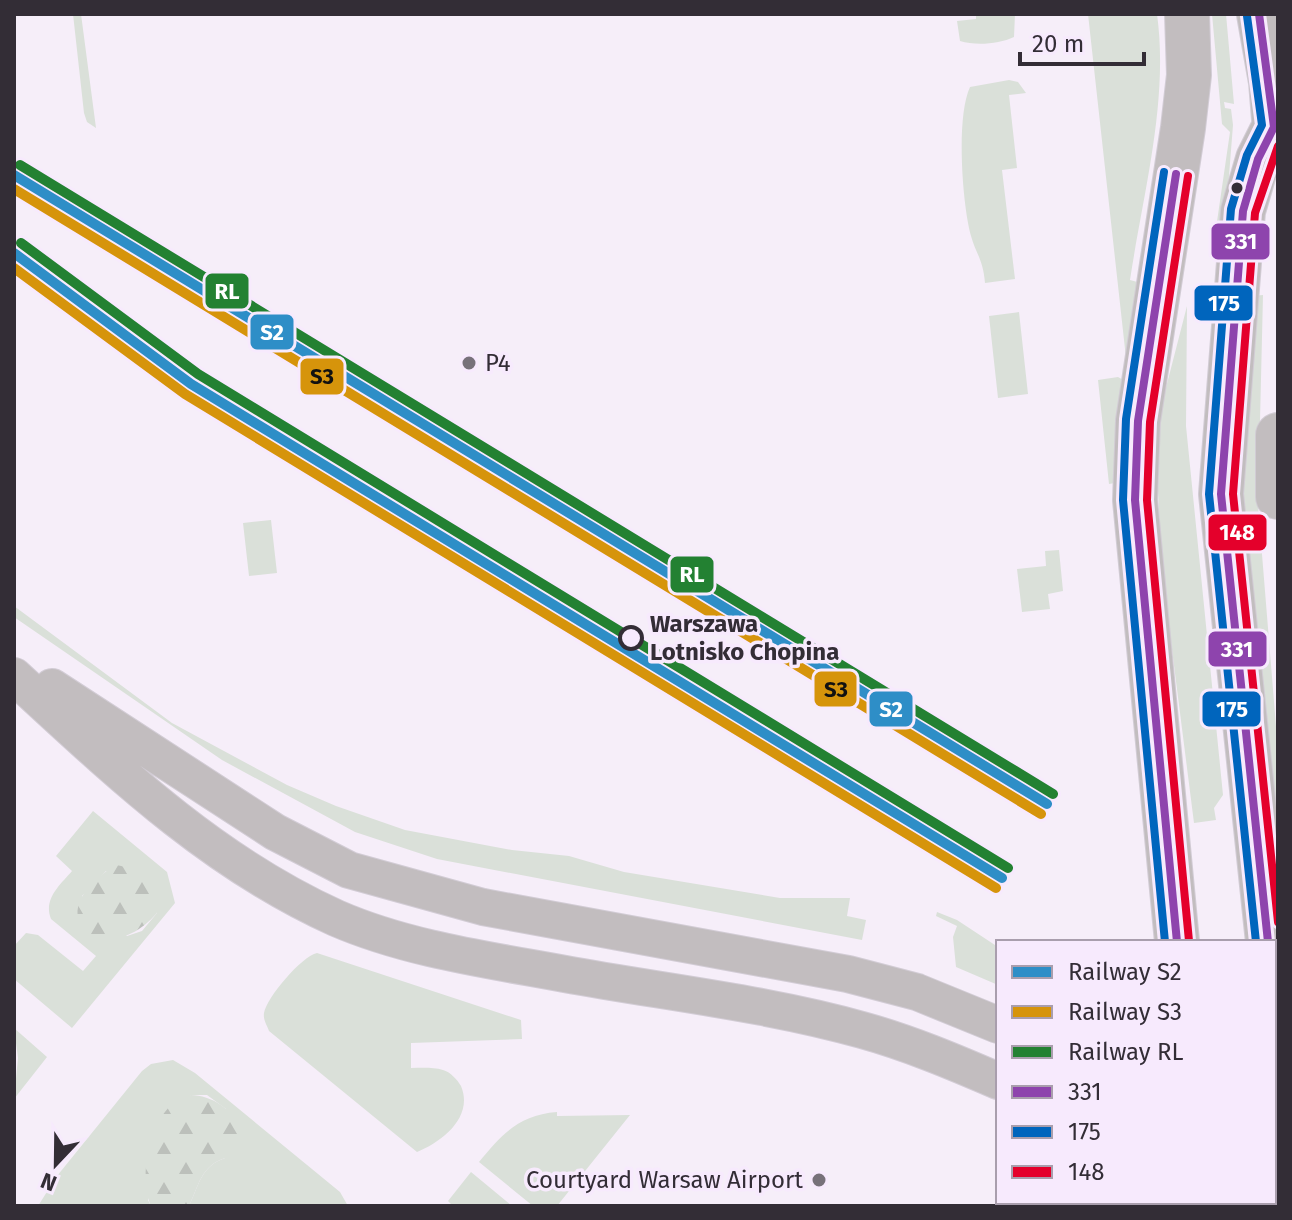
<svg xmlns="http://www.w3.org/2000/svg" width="1292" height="1220" font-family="'Fira Sans',sans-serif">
<defs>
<pattern id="forest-firs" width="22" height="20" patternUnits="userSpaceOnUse" patternTransform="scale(2)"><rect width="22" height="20" fill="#dae0d9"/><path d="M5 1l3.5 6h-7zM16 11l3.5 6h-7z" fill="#bcc0bb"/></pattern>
</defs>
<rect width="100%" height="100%" fill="#f6eef9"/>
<path fill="#dae0d9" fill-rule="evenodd" d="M73,14H81L96,128L87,122L84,113Z
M976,14H1015L1014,37C999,44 976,46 960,41L957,21L976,19Z
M1088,14H1157C1169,101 1143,194 1130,280L1141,283L1127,367Z
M1212,14H1226L1234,104L1224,102L1225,108L1231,109L1233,125L1222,265L1212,256L1230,132L1222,124Z
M1009,80L1018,82L1026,93L1009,95L1017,168L1002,170L1015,279L985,283C983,259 976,254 971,236C962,203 956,117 970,87Z
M1263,295L1258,505L1278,751V893L1237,484L1252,296Z
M1187,306L1186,426L1223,795L1214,808L1216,820L1194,823L1162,571L1158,491L1161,407Z
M1019,312L1028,394L998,398L989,316Z
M1118,377L1125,381L1115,483L1109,484L1098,380Z
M271,520L277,573L249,576L243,523Z
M1059,550L1063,591L1048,594L1050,609L1022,612L1017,569L1046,566L1045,551Z
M14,606L172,723L287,785L336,806L405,830L512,850L569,856L624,872L780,898H850L847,916L866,920L862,940L437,859L355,832L222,760L14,617Z
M93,811L167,872L175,903L72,1028L14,979V946L26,933L38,935L83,971L96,956L51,919C43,899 60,885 72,871L56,856ZM106,871L157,913L142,931L127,936L82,896Z
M937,912L957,920L998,947V985L956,967L953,937L957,926L936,916Z
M317,953L521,1020L522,1039L411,1043V1068C421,1068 433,1067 443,1070C450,1072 457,1079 461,1086C474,1117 442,1142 417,1152L269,1031C267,1025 263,1020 264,1013C267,997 302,956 317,953Z
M14,1028L47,1057L14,1099L18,1058Z
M173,1060L195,1073L340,1192L348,1206H189C199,1185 201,1166 225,1158L226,1109L207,1095H191L148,1200L151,1206H38L57,1176L142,1071L151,1064Z
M557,1112V1116L630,1115L557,1206H533L479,1162C502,1134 519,1115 557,1112Z
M471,1172L512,1206H453L448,1201Z"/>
<path fill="url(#forest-firs)" d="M116,865C145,869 150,888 157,913C104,974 32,916 116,865Z
M191,1095C211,1095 239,1111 237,1134C236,1143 230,1151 225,1158C201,1166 199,1185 189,1206H151C139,1179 148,1130 169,1107C174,1102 185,1099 191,1095Z"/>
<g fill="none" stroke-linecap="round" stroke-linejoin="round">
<defs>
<path id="minor" d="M14,676C114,768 210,861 336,918C407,949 489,960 565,974C663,992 766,1003 862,1030C909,1043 954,1062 998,1081
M52,687L275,832L349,870L483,907L848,974L917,992L998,1025
M1177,1202L1181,1206"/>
<path id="tertiary" d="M1259,14L1271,82L1277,156
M1278,435V497
M1177,942L1135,500L1138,421L1183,128L1189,75L1187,14
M1268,942L1221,494L1243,211L1258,159L1274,127
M1274,1002L1278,997
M1274,1035L1278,1103
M1274,1184L1278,1169
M1203,1202L1204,1206"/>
</defs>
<use href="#minor" stroke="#d2ccd5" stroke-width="38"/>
<use href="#tertiary" stroke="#d2ccd5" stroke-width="46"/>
<use href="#minor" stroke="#c2bdbf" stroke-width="36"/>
<use href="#tertiary" stroke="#c2bdbf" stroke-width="44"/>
<defs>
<path id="bus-1" d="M1259,14L1274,127L1258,159L1243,211L1221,494L1268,942
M1176,174L1138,421L1135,500L1177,942
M1274,1035L1278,1103"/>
<path id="bus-2" d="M1247,16L1262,125L1247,155L1231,209L1209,494L1256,942
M1164,172L1126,419L1123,500L1165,942"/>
<path id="bus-3" d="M1278,146L1255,213L1233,494L1278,922
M1188,176L1150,422L1147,500L1189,941"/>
</defs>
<use href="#bus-1" stroke="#f7eafd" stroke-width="14"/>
<use href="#bus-2" stroke="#f7eafd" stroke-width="14"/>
<use href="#bus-3" stroke="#f7eafd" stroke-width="14"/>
<use href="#bus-1" stroke="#8e44ad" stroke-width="8"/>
<use href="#bus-2" stroke="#0065bd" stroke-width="8"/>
<use href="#bus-3" stroke="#e4002b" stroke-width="8"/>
<defs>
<path id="rail-1" d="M14,175L1047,804
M14,253L191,384L1002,878"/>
<path id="rail-2" d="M14,189L1041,814
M14,268L185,394L996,888"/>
<path id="rail-3" d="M20,165L1053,794
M21,243L198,374L1008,868"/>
</defs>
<use href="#rail-1" stroke="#f7eafd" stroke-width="16"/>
<use href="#rail-2" stroke="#f7eafd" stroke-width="16"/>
<use href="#rail-3" stroke="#f7eafd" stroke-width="16"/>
<use href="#rail-1" stroke="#2e8ec7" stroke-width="10"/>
<use href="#rail-2" stroke="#d6940b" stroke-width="10"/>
<use href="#rail-3" stroke="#238132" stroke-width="10"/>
</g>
<circle fill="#332d36" stroke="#f7eafd" stroke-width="3" cx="1237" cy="188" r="7"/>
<g fill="#77717a" stroke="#f7eafd" stroke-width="3">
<circle cx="469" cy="363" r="8"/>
<circle cx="819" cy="1180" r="8"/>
</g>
<circle fill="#f7eafd" stroke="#332d36" stroke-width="4" cx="631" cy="638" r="11"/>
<g text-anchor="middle" stroke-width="7" stroke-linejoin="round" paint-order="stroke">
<g font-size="24" fill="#332d36" stroke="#f7eafd" text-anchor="start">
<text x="485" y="371">P4</text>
<text x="803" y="1188" text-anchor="end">Courtyard Warsaw Airport</text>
</g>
<g font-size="24" font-weight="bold" fill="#332d36" stroke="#f7eafd" text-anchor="start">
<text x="650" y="632">Warszawa<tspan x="650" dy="28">Lotnisko Chopina</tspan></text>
</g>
</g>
<g stroke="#f7eafd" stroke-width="3">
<rect x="1210" y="222" width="61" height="39" rx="8" fill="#8e44ad"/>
<rect x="204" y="272" width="46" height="38" rx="8" fill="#238132"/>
<rect x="1193" y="284" width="61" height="38" rx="8" fill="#0065bd"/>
<rect x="249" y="313" width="46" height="38" rx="8" fill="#2e8ec7"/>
<rect x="299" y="357" width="46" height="39" rx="8" fill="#d6940b"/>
<rect x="1207" y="513" width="61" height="39" rx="8" fill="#e4002b"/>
<rect x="669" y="555" width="46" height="39" rx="8" fill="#238132"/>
<rect x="1207" y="630" width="61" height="38" rx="8" fill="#8e44ad"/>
<rect x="813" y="670" width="45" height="38" rx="8" fill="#d6940b"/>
<rect x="868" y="690" width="46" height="38" rx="8" fill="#2e8ec7"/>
<rect x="1201" y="690" width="61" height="38" rx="8" fill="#0065bd"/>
</g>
<g font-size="22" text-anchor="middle" font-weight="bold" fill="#fff">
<text x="1241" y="249">331</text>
<text x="227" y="299">RL</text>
<text x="1224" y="311">175</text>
<text x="272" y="340">S2</text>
<text x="1237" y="540">148</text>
<text x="692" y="582">RL</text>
<text x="1237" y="657">331</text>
<text x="891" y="717">S2</text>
<text x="1232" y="717">175</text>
</g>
<g font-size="22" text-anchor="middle" font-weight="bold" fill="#111">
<text x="322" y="384">S3</text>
<text x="836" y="697">S3</text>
</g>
<rect width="1292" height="1220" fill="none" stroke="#332d36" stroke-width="32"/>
<rect x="996" y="940" width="280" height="264" fill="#f7eafd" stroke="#a99ead" stroke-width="2"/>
<rect x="1012" y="966" width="40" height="12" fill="#2e8ec7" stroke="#a99ead" stroke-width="2"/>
<text x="1068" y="980" font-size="24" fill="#332d36">Railway S2</text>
<rect x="1012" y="1006" width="40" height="12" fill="#d6940b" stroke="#a99ead" stroke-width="2"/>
<text x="1068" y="1020" font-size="24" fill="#332d36">Railway S3</text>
<rect x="1012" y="1046" width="40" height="12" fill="#238132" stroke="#a99ead" stroke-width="2"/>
<text x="1068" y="1060" font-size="24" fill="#332d36">Railway RL</text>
<rect x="1012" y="1086" width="40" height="12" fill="#8e44ad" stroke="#a99ead" stroke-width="2"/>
<text x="1068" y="1100" font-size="24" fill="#332d36">331</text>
<rect x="1012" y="1126" width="40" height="12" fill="#0065bd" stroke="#a99ead" stroke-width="2"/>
<text x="1068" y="1140" font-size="24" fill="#332d36">175</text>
<rect x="1012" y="1166" width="40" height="12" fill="#e4002b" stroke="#a99ead" stroke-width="2"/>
<text x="1068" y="1180" font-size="24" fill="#332d36">148</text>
<g transform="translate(56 1164) rotate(202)" stroke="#f7eafd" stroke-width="6" paint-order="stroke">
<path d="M0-6L14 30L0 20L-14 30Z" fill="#332d36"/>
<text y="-12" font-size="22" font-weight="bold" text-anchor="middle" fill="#332d36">N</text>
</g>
<path d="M1020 52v12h124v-12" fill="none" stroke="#332d36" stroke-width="4"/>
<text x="1032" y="52" font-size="24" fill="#332d36" stroke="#f7eafd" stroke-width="6" paint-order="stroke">20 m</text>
</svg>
